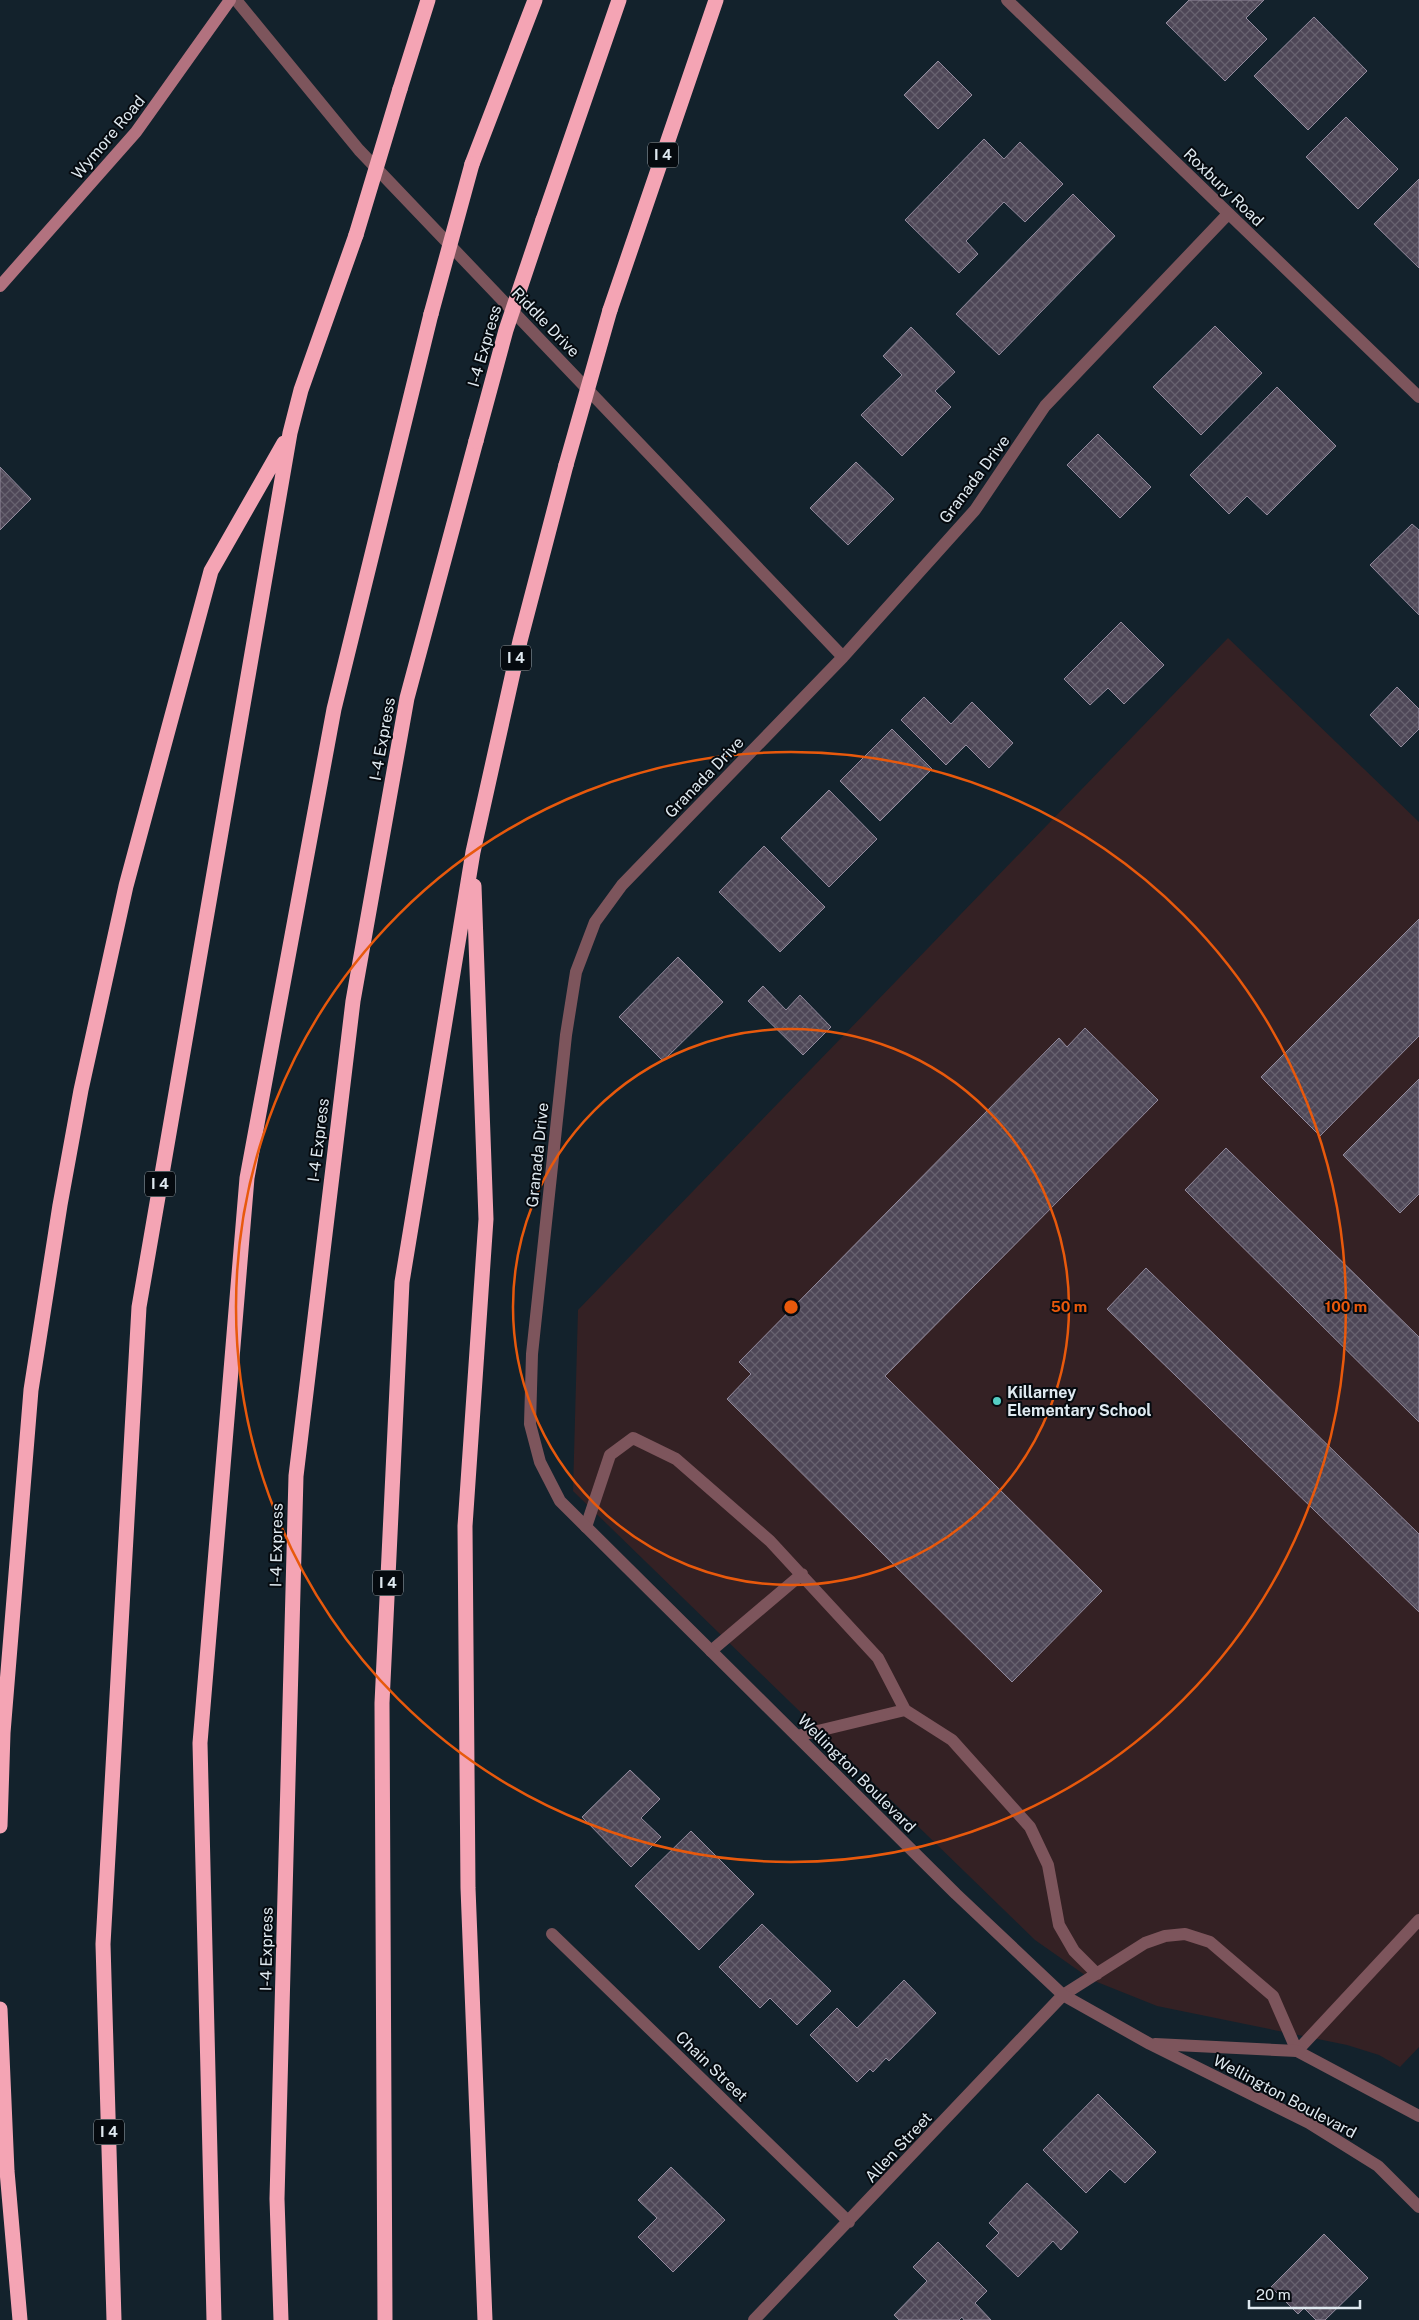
<svg xmlns="http://www.w3.org/2000/svg" width="1419" height="2320" font-family="'Public Sans',sans-serif">
<defs>
<pattern id="building-cross-hatch" width="8" height="8" patternUnits="userSpaceOnUse" patternTransform="scale(1.25)"><rect width="8" height="8" fill="#4e4757"/><path d="M0 0l8 8M0 8l8-8" fill="none" stroke="#67626f"/></pattern>
</defs>
<rect width="100%" height="100%" fill="#13222c"/>
<path fill="#342124" d="M1228,638L1419,822V2047L1400,2067L1379,2055L1347,2045L1157,2006L1092,1980L1035,1940L573,1491L578,1310Z"/>
<path fill="url(#building-cross-hatch)" stroke="#938b9e" d="M1189,0H1264L1246,18L1267,39L1225,81L1166,23Z
M1314,17L1367,71L1308,130L1254,76Z
M938,61L972,95L938,129L904,95Z
M1346,117L1398,169L1358,209L1306,157Z
M984,139L1004,159L1020,142L1063,184L1025,222L1004,202L966,241L978,254L959,273L905,220Z
M1419,179V268L1374,224Z
M1073,194L1115,236L999,355L956,314Z
M1215,326L1262,373L1201,435L1153,387Z
M911,327L955,372L935,391L951,407L902,456L861,415L902,375L883,356Z
M1277,387L1336,446L1267,515L1247,496L1229,514L1190,475Z
M1098,434L1151,487L1120,518L1067,465Z
M856,462L894,499L848,545L810,508Z
M0,467L31,499L0,530Z
M1412,524L1419,530V615L1370,565Z
M1121,622L1164,665L1124,704L1108,688L1090,705L1064,679Z
M1397,687L1419,709V729L1401,747L1370,715Z
M924,697L951,724L972,702L1013,743L989,768L966,745L946,765L901,720Z
M892,729L932,769L880,821L840,781Z
M829,790L877,839L829,887L781,838Z
M764,846L825,907L780,952L719,892Z
M1419,919V1036L1320,1136L1261,1077Z
M678,957L723,1002L663,1061L619,1017Z
M763,986L786,1010L800,995L831,1027L803,1055L748,1001Z
M1085,1028L1158,1100L885,1376L1102,1591L1012,1682L727,1399L751,1374L739,1362L1059,1038L1067,1047Z
M1419,1079V1194L1400,1213L1343,1155Z
M1226,1148L1419,1337V1422L1185,1190Z
M1146,1268L1419,1534V1612L1107,1309Z
M630,1770L660,1799L641,1818L661,1837L631,1867L582,1817Z
M691,1831L754,1894L699,1950L635,1886Z
M762,1924L831,1991L797,2025L770,1998L760,2008L719,1967Z
M904,1980L936,2013L889,2061L886,2058L873,2072L870,2069L857,2082L810,2035L837,2008L857,2028Z
M1098,2094L1156,2152L1125,2183L1110,2169L1086,2193L1043,2150Z
M671,2167L725,2220L673,2272L638,2237L657,2218L638,2200Z
M1027,2183L1078,2232L1061,2250L1053,2241L1018,2277L986,2246L999,2233L989,2223Z
M1324,2234L1368,2278L1325,2320H1316L1304,2308L1298,2314L1271,2287Z
M938,2242L987,2291L975,2303L991,2320H964L962,2317L959,2320H899L894,2315L927,2281L913,2267Z"/>
<g fill="none" stroke-linecap="round" stroke-linejoin="round">
<path stroke="#7d555c" stroke-width="12" d="M586,1527L610,1455L633,1438L676,1459L770,1541L878,1658L905,1710L952,1740L1030,1827L1048,1865L1059,1925L1074,1951L1097,1974
M711,1651L802,1574
M797,1736L905,1710
M1063,1995L1145,1943L1165,1936L1185,1934L1210,1942L1273,1996L1297,2051L1419,1920"/>
<path stroke="#7d555c" stroke-width="12" d="M236,0L359,150L843,657
M1007,0L1419,397
M1228,214L1045,406L975,510L843,657L622,885L595,922L576,972L566,1035L532,1354L530,1424L540,1462L560,1501L956,1894L1063,1995L1150,2044L1309,2123L1378,2166L1419,2207
M552,1934L849,2222
M1155,2044L1297,2051L1419,2116
M754,2320L1063,1995"/>
<path stroke="#b2727f" stroke-width="12" d="M0,286L136,132L230,0"/>
<path stroke="#f4a4b4" stroke-width="15" d="M400,89L428,0
M472,164L535,0
M543,220L619,0
M610,310L716,0
M474,886L486,1219L465,1526L468,1888L485,2320
M0,1826L3,1733L31,1390L60,1205L81,1090L126,886L211,571L284,443
M0,2009L7,2171L20,2320
M114,2320L103,1944L139,1307L290,433L301,390L356,235
M214,2320L200,1743L247,1178L334,709L431,314
M281,2320L277,2199L296,1476L353,1001L407,698L476,441
M385,2320L382,1703L402,1282L473,852L520,641L566,465"/>
<path stroke="#f4a4b4" stroke-width="15" d="M356,235L400,89
M431,314L472,164
M476,441L506,330L543,220
M566,465L610,310"/>
</g>
<g fill="none" stroke="#e8590c" stroke-width="2.5">
<circle cx="791" cy="1307" r="278"/>
<circle cx="791" cy="1307" r="555"/>
</g>
<circle fill="#55cec4" stroke="#050a0f" stroke-width="2" cx="997" cy="1401" r="5"/>
<g text-anchor="middle" stroke-width="4" stroke-linejoin="round" paint-order="stroke">
<g fill="#050a0f" stroke="#9ea6ac" stroke-width="1">
<rect x="648" y="142.5" width="30" height="25" rx="4"/>
<rect x="501" y="645.5" width="30" height="25" rx="4"/>
<rect x="145" y="1171.5" width="30" height="25" rx="4"/>
<rect x="373" y="1570.5" width="30" height="25" rx="4"/>
<rect x="94" y="2119.5" width="30" height="25" rx="4"/>
</g>
<g font-size="15" font-weight="bold" fill="#dfe9f0">
<text x="663" y="160">I 4</text>
<text x="516" y="663">I 4</text>
<text x="160" y="1189">I 4</text>
<text x="388" y="1588">I 4</text>
<text x="109" y="2137">I 4</text>
</g>
<g font-size="16" fill="#dfe9f0" stroke="#050a0f">
<text transform="translate(108 137) rotate(-50)" y="6">Wymore Road</text>
<text transform="translate(1224 187) rotate(44)" y="6">Roxbury Road</text>
<text transform="translate(546 322) rotate(46)" y="6">Riddle Drive</text>
<text transform="translate(484 346) rotate(-74)" y="6">I-4 Express</text>
<text transform="translate(974 479) rotate(-53)" y="6">Granada Drive</text>
<text transform="translate(382 739) rotate(-80)" y="6">I-4 Express</text>
<text transform="translate(704 777) rotate(-46)" y="6">Granada Drive</text>
<text transform="translate(318 1140) rotate(-83)" y="6">I-4 Express</text>
<text transform="translate(537 1155) rotate(-84)" y="6">Granada Drive</text>
<text transform="translate(276 1545) rotate(-89)" y="6">I-4 Express</text>
<text transform="translate(857 1773) rotate(45)" y="6">Wellington Boulevard</text>
<text transform="translate(266 1949) rotate(-89)" y="6">I-4 Express</text>
<text transform="translate(712 2066) rotate(44)" y="6">Chain Street</text>
<text transform="translate(1285 2096) rotate(28)" y="6">Wellington Boulevard</text>
<text transform="translate(898 2147) rotate(-47)" y="6">Allen Street</text>
</g>
<g font-size="16" font-weight="bold" fill="#dfe9f0" stroke="#050a0f" text-anchor="start">
<text x="1007" y="1398">Killarney<tspan x="1007" dy="18">Elementary School</tspan></text>
</g>
</g>
<circle cx="791" cy="1307" r="8" fill="#e8590c" stroke="#050a0f" stroke-width="2.5"/>
<g font-size="15" text-anchor="middle" font-weight="bold" fill="#e8590c" stroke="#050a0f" stroke-width="4" stroke-linejoin="round" paint-order="stroke">
<text x="1069" y="1312">50 m</text>
<text x="1346" y="1312">100 m</text>
</g>
<path d="M1249 2300v8h111v-8" fill="none" stroke="#dfe9f0" stroke-width="2.5"/>
<text x="1256" y="2300" font-size="15" fill="#dfe9f0" stroke="#050a0f" stroke-width="4" paint-order="stroke">20 m</text>
</svg>
